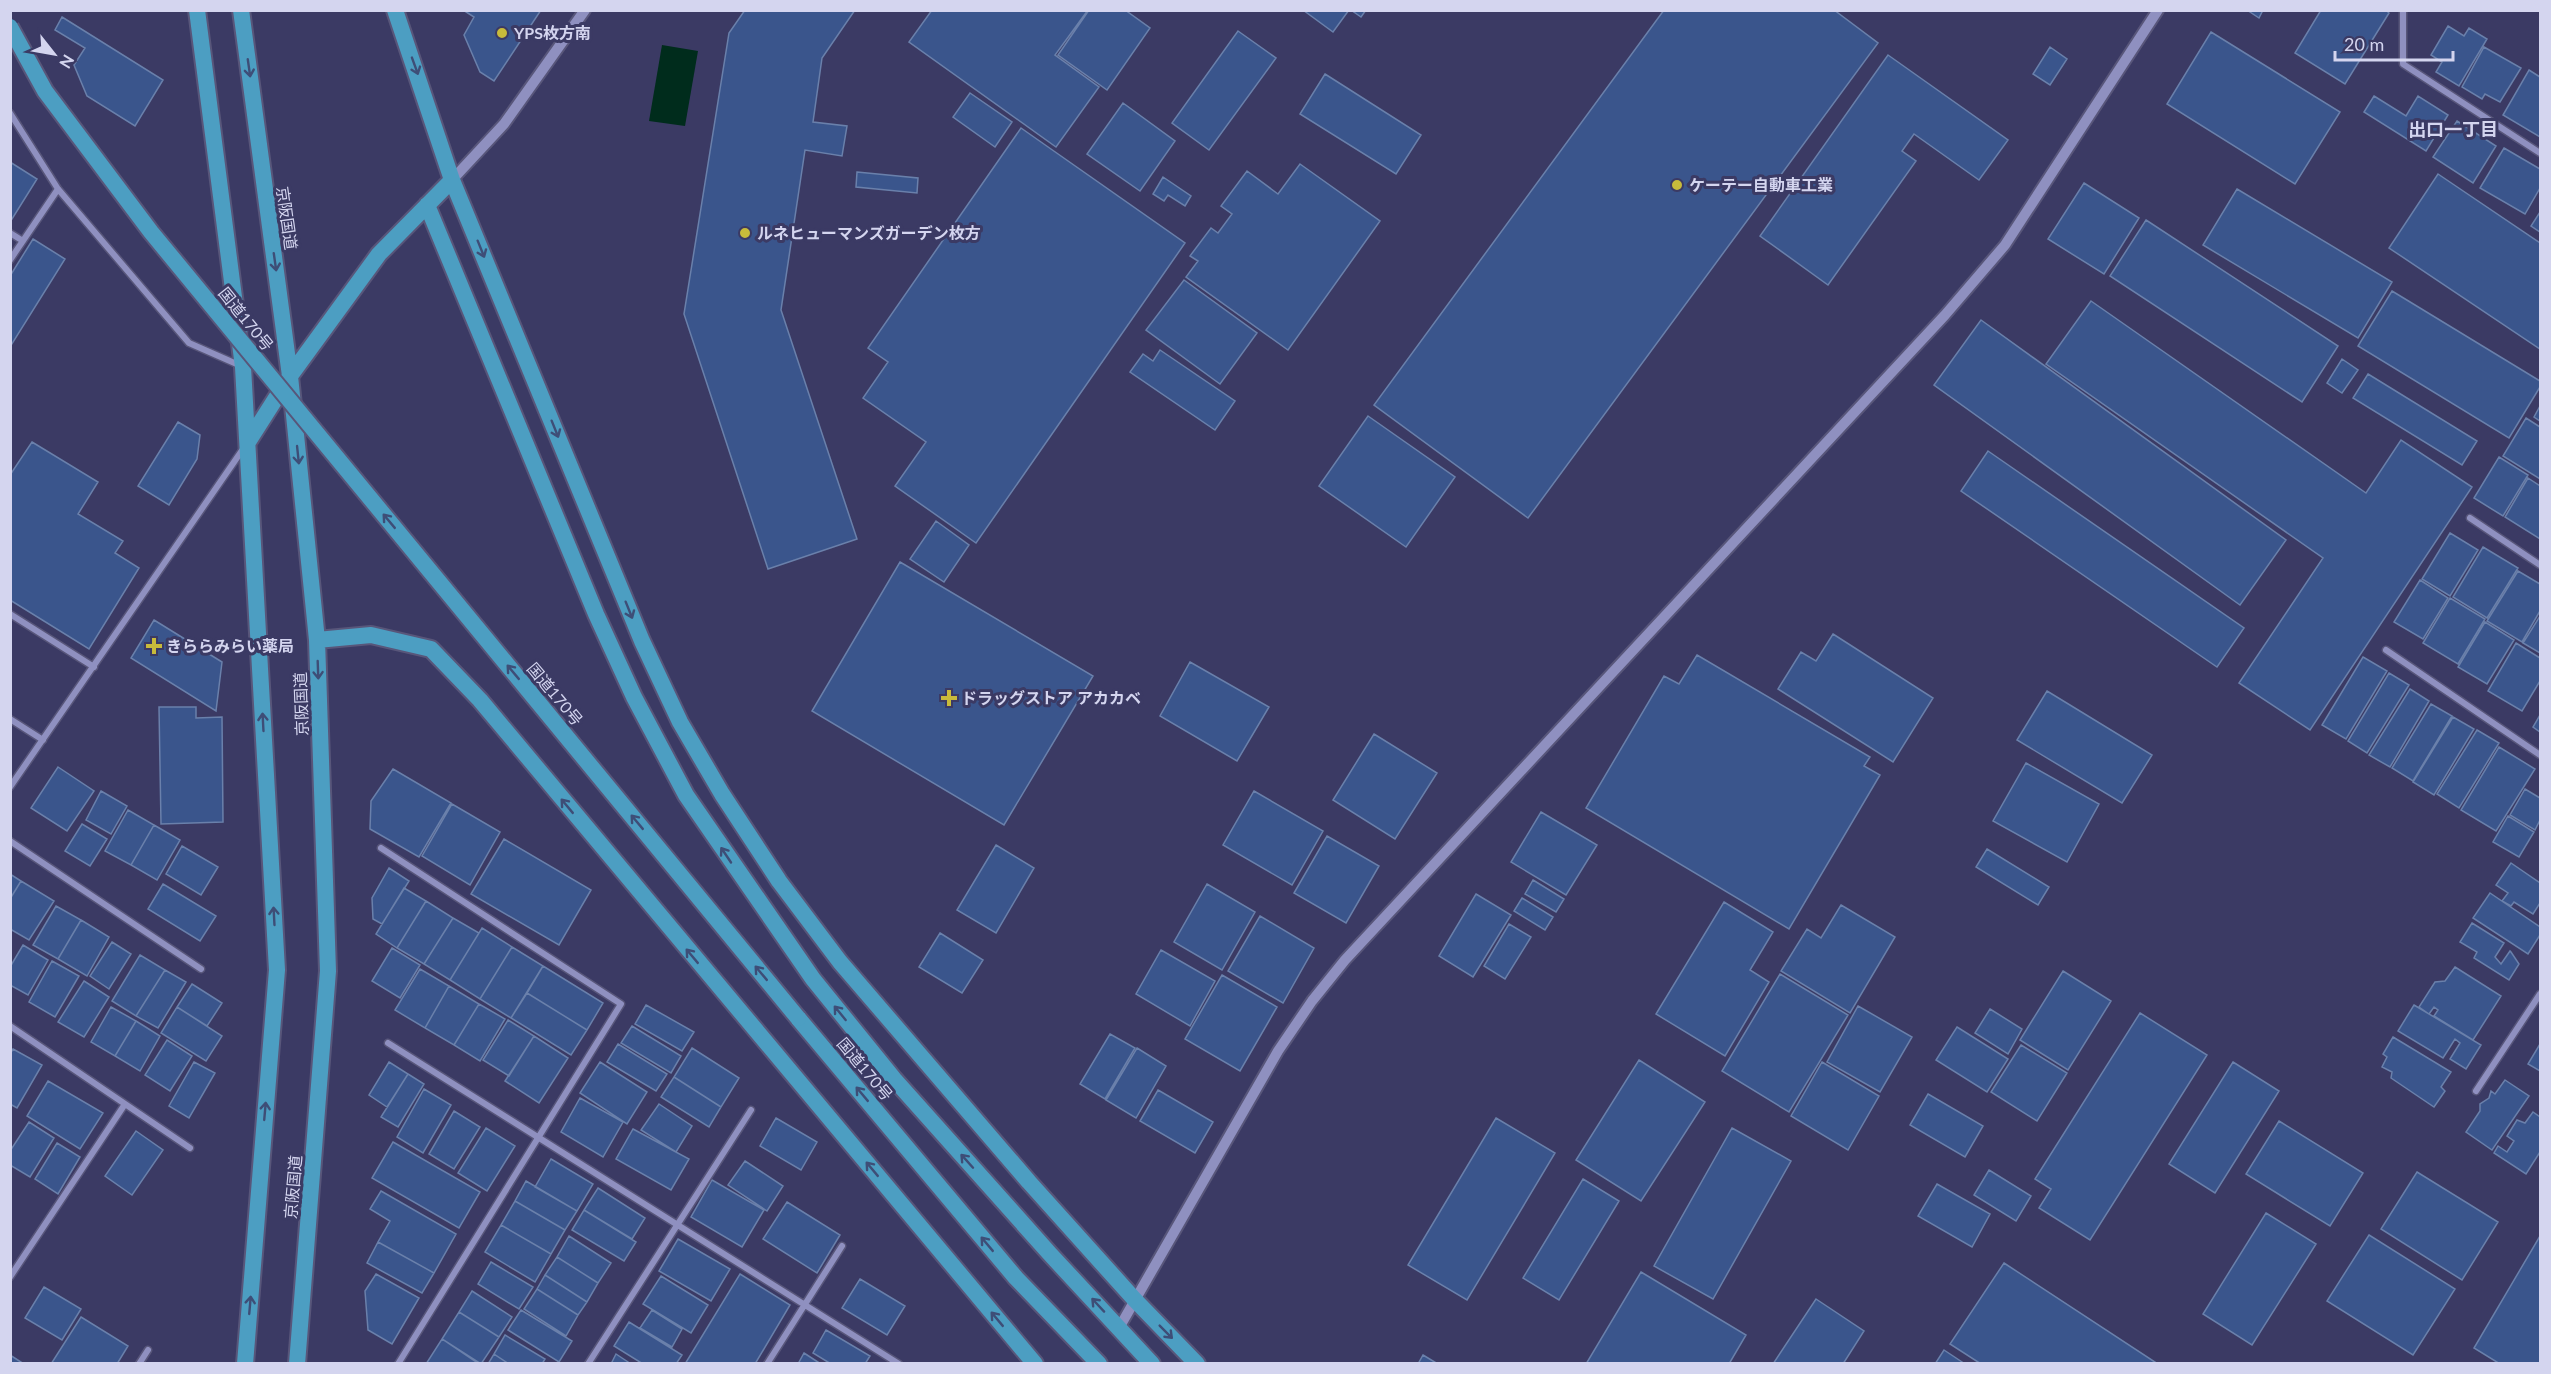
<svg xmlns="http://www.w3.org/2000/svg" width="2551" height="1374" font-family="Lato,'Noto Sans JP',sans-serif">
<rect width="100%" height="100%" fill="#3b3a64"/>
<path fill="#002c1c" d="M662,45L698,51L685,126L649,121Z"/>
<path fill="#3a558c" stroke="#6a80ab" stroke-width="1.5" d="M463,10H541L494,81L480,72L464,35L474,17Z
M745,10H855L822,58L813,122L847,126L842,156L805,150L781,310L857,539L768,569L684,314L729,33Z
M932,10H1088L1055,55L1099,87L1056,147L909,42Z
M1089,10H1125L1150,28L1107,90L1058,55Z
M1303,10H1349L1333,32Z
M1351,10H1366L1361,17Z
M1664,10H1834L1878,43L1528,518L1374,405Z
M2247,10H2263L2259,18Z
M2321,10H2386L2389,13L2345,84L2295,53Z
M62,17L163,80L135,126L87,96L74,65L85,48L55,30Z
M2448,26L2464,36L2469,28L2487,39L2459,86L2436,72L2442,62L2431,55Z
M1238,31L1276,58L1209,150L1172,123Z
M2211,32L2340,112L2295,184L2167,104Z
M2050,47L2067,59L2050,85L2033,74Z
M2484,47L2521,68L2500,102L2485,94L2482,99L2462,87Z
M1888,55L2008,140L1979,180L1914,134L1902,151L1916,161L1828,285L1760,236Z
M2529,70L2540,77V137L2503,115Z
M1325,74L1421,135L1396,174L1300,114Z
M970,93L1012,122L995,147L953,117Z
M2374,96L2406,116L2418,96L2448,115L2426,151L2364,112Z
M1123,103L1175,141L1140,191L1087,154Z
M2457,121L2496,146L2473,183L2433,157Z
M1021,128L1185,243L976,543L895,486L926,442L863,398L888,362L868,348Z
M2504,148L2540,169V188L2525,214L2480,188Z
M10,162L37,179L12,219L10,218Z
M1300,164L1380,221L1288,350L1186,277L1198,261L1190,256L1211,228L1218,233L1232,214L1221,206L1247,171L1278,194Z
M857,172L918,178L917,193L856,187Z
M2438,174L2540,243V349L2389,248Z
M1163,177L1191,196L1185,206L1168,195L1164,201L1153,194Z
M2084,183L2139,218L2104,274L2048,239Z
M2237,189L2392,282L2358,338L2203,245Z
M2540,212V232L2531,226Z
M2146,220L2338,346L2302,402L2110,276Z
M33,239L65,259L10,347V276Z
M1184,280L1257,333L1220,384L1146,330Z
M2392,291L2540,381V387L2509,438L2358,346Z
M2091,301L2366,493L2401,440L2472,487L2310,730L2239,683L2323,558L2046,364Z
M1981,320L2286,540L2240,605L1934,385Z
M1160,350L1235,401L1215,430L1130,372L1143,354L1153,361Z
M2342,359L2358,370L2342,393L2327,383Z
M2368,374L2477,441L2462,465L2353,398Z
M2540,406V421L2534,417Z
M1368,416L1455,477L1406,547L1319,486Z
M2526,418L2540,427V479L2503,456Z
M178,422L200,435L197,459L169,505L138,486Z
M32,442L98,482L78,514L123,541L115,553L139,568L89,649L10,600V475Z
M1988,451L2244,628L2217,667L1961,491Z
M2499,457L2528,475L2503,516L2474,498Z
M2528,478L2540,486V539L2505,517Z
M936,521L969,545L944,582L910,559Z
M2450,533L2478,550L2450,596L2422,579Z
M2483,547L2518,568L2487,618L2453,597Z
M900,562L1093,676L1004,825L812,711Z
M2518,571L2540,584V611L2522,642L2487,621Z
M2420,580L2448,598L2423,639L2394,622Z
M2450,598L2485,619L2458,664L2423,643Z
M2540,616V653L2523,643Z
M154,620L222,662L216,711L131,658Z
M2485,622L2514,640L2487,684L2458,667Z
M1833,634L1933,698L1893,762L1778,689L1801,652L1816,661Z
M2516,643L2540,658V681L2522,711L2488,691Z
M1697,655L1870,757L1864,766L1880,775L1789,929L1586,808L1664,676L1679,684Z
M2363,657L2387,671L2346,739L2322,725Z
M1190,662L1269,707L1237,761L1160,716Z
M2389,673L2409,685L2367,753L2348,741Z
M2410,689L2429,701L2390,767L2369,755Z
M2047,691L2152,755L2122,803L2017,740Z
M2431,704L2452,716L2413,781L2392,768Z
M159,707H196V718L222,717L223,822L161,824Z
M2540,715V732L2533,727Z
M2453,717L2474,729L2434,795L2413,782Z
M2477,730L2499,743L2459,808L2437,794Z
M1374,734L1437,773L1395,839L1333,800Z
M2499,747L2535,769L2496,831L2461,810Z
M2026,763L2099,804L2067,862L1993,821Z
M58,767L94,791L67,831L31,808Z
M393,769L451,803L419,857L370,829L371,801Z
M2525,789L2540,798V820L2535,830L2510,815Z
M101,791L127,806L111,834L86,820Z
M1254,791L1323,831L1292,885L1223,845Z
M452,804L500,832L470,885L422,856Z
M128,810L154,825L131,865L105,851Z
M1541,812L1597,845L1566,895L1511,862Z
M2508,816L2534,832L2519,857L2493,842Z
M82,824L107,839L90,866L65,851Z
M154,825L180,840L157,880L131,865Z
M1327,836L1379,866L1346,923L1294,893Z
M504,839L591,890L559,945L471,894Z
M996,845L1034,868L996,933L957,910Z
M182,846L218,867L201,895L166,874Z
M1987,849L2049,887L2038,905L1976,867Z
M2511,863L2540,883V903L2533,914L2514,902L2511,906L2502,901L2508,893L2496,885Z
M389,868L409,881L382,924L373,919L372,898Z
M10,874L21,881L10,899Z
M1533,880L1564,899L1556,912L1525,894Z
M21,881L54,901L29,940L10,929V899Z
M163,884L216,916L200,941L148,909Z
M1207,884L1255,912L1222,970L1174,942Z
M404,888L426,901L397,948L376,934Z
M2490,893L2540,927V935L2528,954L2473,918Z
M1476,894L1511,915L1473,977L1439,956Z
M1522,898L1553,917L1545,930L1514,911Z
M426,901L453,918L424,964L397,948Z
M1724,902L1773,932L1750,970L1769,982L1725,1056L1656,1014Z
M1841,905L1895,937L1850,1013L1781,971L1807,929L1821,938Z
M56,906L81,920L58,959L33,945Z
M1260,916L1314,948L1283,1003L1228,971Z
M453,918L479,933L450,980L424,964Z
M81,920L109,937L87,976L58,959Z
M2472,923L2504,943L2495,957L2501,964L2510,951L2511,952L2519,964L2509,980L2474,958L2477,952L2460,942Z
M1509,924L1531,937L1505,979L1484,966Z
M482,928L512,947L480,999L450,980Z
M940,933L983,960L962,993L919,967Z
M112,942L131,954L109,989L90,976Z
M23,945L48,960L28,995L10,985V967Z
M512,947L543,966L511,1018L480,999Z
M392,948L420,965L400,998L372,981Z
M1161,950L1215,981L1190,1026L1136,994Z
M140,955L165,970L136,1016L112,1001Z
M52,961L79,976L55,1017L29,1002Z
M543,966L603,1003L587,1030L527,993Z
M2455,967L2501,996L2473,1040L2434,1016L2438,1010L2434,1007L2429,1014L2419,1007L2435,982L2445,981Z
M420,969L449,986L425,1028L395,1010Z
M165,970L186,982L158,1028L136,1016Z
M2063,971L2111,1001L2068,1070L2020,1040Z
M1780,974L1848,1015L1789,1112L1722,1071Z
M1222,975L1277,1007L1240,1071L1185,1039Z
M84,981L109,997L84,1037L58,1022Z
M192,984L222,1003L207,1026L177,1007Z
M449,986L479,1004L454,1045L425,1028Z
M527,993L587,1030L571,1055L511,1018Z
M479,1004L505,1019L480,1061L454,1045Z
M646,1005L694,1032L682,1051L635,1024Z
M2414,1005L2481,1045L2466,1069L2450,1059L2460,1043L2455,1039L2443,1058L2398,1031Z
M1858,1006L1912,1037L1880,1092L1827,1062Z
M111,1007L136,1021L115,1056L91,1042Z
M177,1007L222,1036L206,1061L161,1033Z
M1990,1009L2022,1029L2008,1054L1975,1033Z
M2140,1013L2207,1055L2090,1240L2039,1208L2051,1189L2035,1179Z
M508,1020L534,1036L509,1076L483,1060Z
M136,1021L160,1036L140,1071L115,1056Z
M632,1026L681,1056L671,1073L621,1043Z
M1957,1027L2008,1059L1987,1092L1936,1060Z
M1110,1034L1135,1048L1105,1099L1080,1084Z
M534,1036L568,1058L539,1103L505,1081Z
M2393,1037L2451,1072L2441,1087L2445,1091L2434,1107L2391,1078L2392,1072L2382,1067L2387,1057L2383,1054Z
M167,1040L192,1056L170,1091L145,1075Z
M618,1044L667,1074L656,1091L607,1062Z
M2540,1044V1071L2528,1064Z
M2021,1045L2067,1073L2037,1121L1991,1092Z
M692,1048L739,1078L721,1107L674,1077Z
M1137,1048L1166,1066L1136,1118L1106,1100Z
M13,1049L42,1065L17,1108L10,1104V1054Z
M1639,1060L1705,1102L1641,1201L1576,1160Z
M194,1062L215,1073L189,1118L169,1106Z
M389,1062L408,1074L387,1107L369,1095Z
M600,1062L647,1092L627,1124L580,1093Z
M1822,1062L1879,1096L1848,1150L1791,1116Z
M2233,1062L2279,1091L2215,1193L2169,1164Z
M408,1074L424,1084L398,1127L381,1117Z
M674,1077L721,1107L709,1127L661,1097Z
M2505,1080L2529,1096L2492,1150L2466,1132L2480,1111V1104L2489,1098L2491,1091L2495,1094Z
M48,1081L103,1113L80,1149L27,1116Z
M424,1089L451,1105L423,1153L397,1137Z
M1158,1090L1213,1122L1195,1153L1140,1121Z
M1928,1094L1983,1126L1965,1157L1910,1125Z
M580,1098L623,1122L603,1157L561,1132Z
M659,1104L692,1126L676,1152L641,1130Z
M454,1111L480,1127L454,1169L429,1154Z
M2533,1112L2540,1117V1152L2526,1174L2494,1153L2498,1146L2507,1152L2514,1141L2507,1136L2517,1120L2525,1123Z
M776,1118L817,1142L801,1170L760,1146Z
M1496,1118L1555,1153L1467,1300L1408,1265Z
M2279,1121L2363,1173L2330,1226L2246,1174Z
M29,1122L54,1138L30,1177L10,1165V1151Z
M486,1128L515,1146L487,1191L458,1173Z
M1732,1128L1791,1161L1713,1299L1654,1266Z
M633,1129L689,1159L671,1190L616,1159Z
M136,1131L163,1150L132,1195L105,1176Z
M393,1142L480,1192L459,1228L372,1178Z
M57,1143L80,1157L58,1194L35,1179Z
M551,1159L593,1184L577,1211L535,1187Z
M745,1161L783,1186L767,1211L728,1185Z
M1989,1170L2031,1196L2016,1221L1974,1195Z
M2417,1172L2498,1222L2462,1280L2381,1229Z
M1583,1179L1619,1201L1559,1300L1523,1278Z
M712,1180L764,1210L742,1247L691,1217Z
M526,1181L577,1211L565,1230L515,1201Z
M1937,1184L1990,1214L1972,1247L1918,1216Z
M598,1188L645,1218L632,1239L584,1210Z
M381,1191L456,1234L434,1273L378,1242L390,1221L370,1209Z
M515,1201L565,1230L551,1254L501,1225Z
M787,1202L840,1235L817,1273L763,1239Z
M584,1210L636,1242L624,1261L572,1230Z
M2266,1213L2316,1244L2252,1345L2203,1314Z
M501,1225L551,1254L535,1282L485,1252Z
M2369,1235L2455,1289L2413,1355L2327,1301Z
M569,1236L611,1263L598,1283L557,1257Z
M2540,1236V1364H2500L2474,1348Z
M678,1239L730,1269L711,1301L659,1271Z
M378,1242L434,1273L422,1293L367,1263Z
M557,1257L598,1283L587,1302L545,1275Z
M491,1262L533,1287L519,1309L478,1284Z
M2004,1263L2158,1364H1981L1950,1344Z
M1641,1272L1746,1335L1729,1364H1586Z
M376,1274L419,1298L392,1344L368,1330L365,1291Z
M740,1274L790,1305L755,1364H685Z
M545,1275L587,1302L578,1315L537,1289Z
M661,1276L708,1305L691,1333L643,1304Z
M860,1279L905,1306L887,1335L842,1308Z
M44,1287L81,1309L62,1340L25,1318Z
M537,1289L578,1315L566,1336L524,1309Z
M472,1291L512,1317L499,1337L459,1312Z
M1816,1299L1864,1331L1843,1364H1773Z
M521,1310L572,1341L559,1362L508,1330Z
M652,1310L682,1329L672,1347L640,1328Z
M459,1312L499,1337L481,1364L442,1339Z
M81,1317L128,1346L117,1364H51Z
M629,1322L682,1355L676,1364H643L614,1346Z
M826,1330L870,1356L865,1364H831L813,1353Z
M505,1335L545,1359L542,1364H509L494,1354Z
M442,1339L479,1364H426Z
M1944,1350L1965,1364H1935Z
M804,1353L821,1364H798Z
M494,1354L509,1364H488Z
M616,1354L631,1364H611Z
M10,1355L24,1364H10Z
M1423,1355L1438,1364H1418Z"/>
<g fill="none" stroke-linecap="round" stroke-linejoin="round">
<defs>
<path id="minor" d="M2403,10V64L2540,153
M10,113L58,189L189,343L239,365
M10,233L23,241
M10,260L58,189
M2470,518L2540,565
M10,614L94,667
M2386,650L2540,755
M10,719L43,740
M10,787L243,449
M10,841L201,969
M381,848L621,1004L398,1364
M10,1026L190,1148
M388,1043L899,1364
M2476,1091L2540,994
M10,1277L125,1104
M139,1364L148,1350
M588,1364L751,1110
M767,1364L842,1246"/>
<path id="tertiary" d="M452,180L504,124L585,10
M1119,1328L1278,1051L1312,1001L1345,960L1945,315L2005,245L2158,10"/>
<path id="trunk" d="M197,10L243,367L277,970L245,1364
M241,10L290,376L317,640L328,971L297,1364
M395,10L452,180L642,641L680,722L722,794L779,881L840,962L1029,1182L1135,1300L1197,1364
M427,205L596,614L634,697L686,795L813,979L894,1079L1050,1254L1152,1364
M248,442L290,376L379,254L452,180
M317,640L371,635L431,649L480,700L1035,1364
M798,1018L1016,1278L1099,1364"/>
</defs>
<use href="#minor" stroke="#58567a" stroke-width="9"/>
<use href="#tertiary" stroke="#58567a" stroke-width="14"/>
<use href="#trunk" stroke="#58567a" stroke-width="20"/>
<use href="#minor" stroke="#8f90c0" stroke-width="6"/>
<use href="#tertiary" stroke="#8f90c0" stroke-width="10"/>
<use href="#trunk" stroke="#4c9ec2" stroke-width="16"/>
<defs>
<path id="trunk-bridge" d="M10,27L45,91L151,232L798,1018"/>
</defs>
<use href="#trunk-bridge" stroke="#58567a" stroke-width="20" stroke-linecap="butt"/>
<use href="#trunk-bridge" stroke="#4c9ec2" stroke-width="16"/>
</g>
<defs><path id="oneway-shaft" d="M-6 0H5M1.5-3L5.5 0L1.5 3" fill="none" stroke-width="1.6" stroke-linecap="round" stroke-linejoin="round" transform="scale(1.5)"/></defs>
<g stroke="#3e4e77">
<use href="#oneway-shaft" transform="translate(415 66) rotate(70)"/>
<use href="#oneway-shaft" transform="translate(249 68) rotate(82)"/>
<use href="#oneway-shaft" transform="translate(481 249) rotate(68)"/>
<use href="#oneway-shaft" transform="translate(275 262) rotate(82)"/>
<use href="#oneway-shaft" transform="translate(555 429) rotate(68)"/>
<use href="#oneway-shaft" transform="translate(298 455) rotate(84)"/>
<use href="#oneway-shaft" transform="translate(389 521) rotate(-130)"/>
<use href="#oneway-shaft" transform="translate(629 610) rotate(68)"/>
<use href="#oneway-shaft" transform="translate(318 670) rotate(88)"/>
<use href="#oneway-shaft" transform="translate(513 672) rotate(-130)"/>
<use href="#oneway-shaft" transform="translate(263 722) rotate(-93)"/>
<use href="#oneway-shaft" transform="translate(567 806) rotate(-130)"/>
<use href="#oneway-shaft" transform="translate(637 822) rotate(-130)"/>
<use href="#oneway-shaft" transform="translate(726 855) rotate(-124)"/>
<use href="#oneway-shaft" transform="translate(274 916) rotate(-93)"/>
<use href="#oneway-shaft" transform="translate(692 956) rotate(-130)"/>
<use href="#oneway-shaft" transform="translate(761 973) rotate(-130)"/>
<use href="#oneway-shaft" transform="translate(840 1013) rotate(-129)"/>
<use href="#oneway-shaft" transform="translate(862 1094) rotate(-130)"/>
<use href="#oneway-shaft" transform="translate(265 1111) rotate(-85)"/>
<use href="#oneway-shaft" transform="translate(967 1161) rotate(-132)"/>
<use href="#oneway-shaft" transform="translate(872 1169) rotate(-130)"/>
<use href="#oneway-shaft" transform="translate(987 1244) rotate(-130)"/>
<use href="#oneway-shaft" transform="translate(250 1305) rotate(-85)"/>
<use href="#oneway-shaft" transform="translate(1098 1305) rotate(-133)"/>
<use href="#oneway-shaft" transform="translate(997 1319) rotate(-130)"/>
<use href="#oneway-shaft" transform="translate(1166 1332) rotate(45)"/>
</g>
<g fill="#c8bb3b" stroke="#3b3a64" stroke-width="2">
<circle cx="502" cy="33" r="6"/>
<circle cx="1677" cy="185" r="6"/>
<circle cx="745" cy="233" r="6"/>
<path d="M151 637h6v6h6v6h-6v6h-6v-6h-6v-6h6z"/>
<path d="M946 689h6v6h6v6h-6v6h-6v-6h-6v-6h6z"/>
</g>
<g text-anchor="middle" stroke-width="6" stroke-linejoin="round" paint-order="stroke">
<g font-size="16" font-weight="bold" fill="#d4d5ef" stroke="#3b3a64" text-anchor="start">
<text x="514" y="39">YPS枚方南</text>
<text x="1689" y="191">ケーテー自動車工業</text>
<text x="757" y="239">ルネヒューマンズガーデン枚方</text>
<text x="166" y="652">きららみらい薬局</text>
<text x="961" y="704">ドラッグストア アカカベ</text>
</g>
<g font-size="16" fill="#d4d5ef" stroke="#3b3a64">
<text transform="translate(287 218) rotate(82)" y="6">京阪国道</text>
<text transform="translate(246 319) rotate(51)" y="6">国道170号</text>
<text transform="translate(555 694) rotate(50)" y="6">国道170号</text>
<text transform="translate(301 704) rotate(-92)" y="6">京阪国道</text>
<text transform="translate(865 1069) rotate(50)" y="6">国道170号</text>
<text transform="translate(293 1187) rotate(-85)" y="6">京阪国道</text>
</g>
<g font-size="18" font-weight="bold" fill="#d4d5ef" stroke="#3b3a64">
<text x="2453" y="136">出口一丁目</text>
</g>
</g>
<rect width="2551" height="1374" fill="none" stroke="#d4d5ef" stroke-width="24"/>
<g transform="translate(54 54) rotate(121)" stroke="#3b3a64" stroke-width="4.5" paint-order="stroke">
<path d="M0-4.5L10 22L0 15L-10 22Z" fill="#d4d5ef"/>
<text y="-9" font-size="16" font-weight="bold" text-anchor="middle" fill="#d4d5ef">N</text>
</g>
<path d="M2335 51v9h118v-9" fill="none" stroke="#d4d5ef" stroke-width="3"/>
<text x="2344" y="51" font-size="18" fill="#d4d5ef" stroke="#3b3a64" stroke-width="4.5" paint-order="stroke">20 m</text>
</svg>
